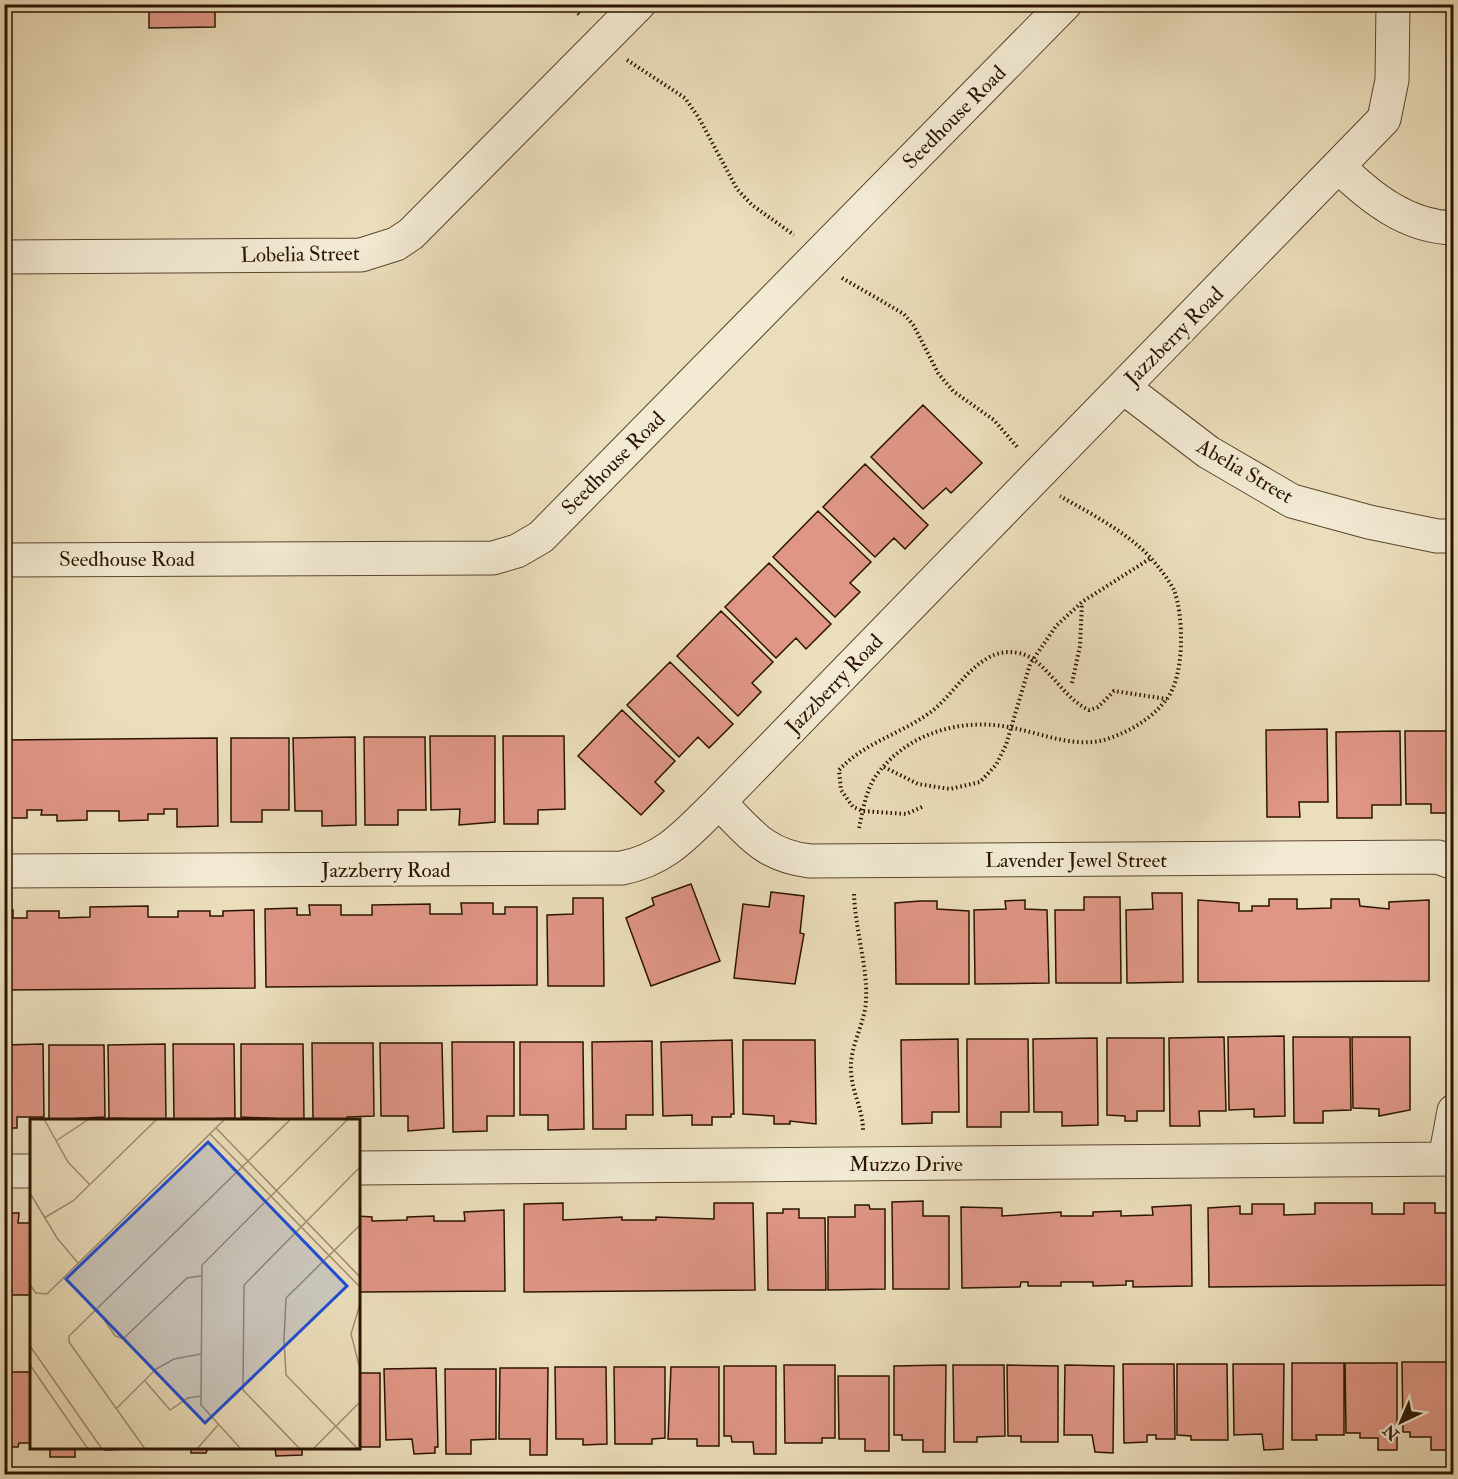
<svg xmlns="http://www.w3.org/2000/svg" width="1458" height="1479" font-family="'IM FELL Double Pica',serif">
<rect width="100%" height="100%" fill="#ebdebb"/>
<filter id="stains"><feTurbulence type="fractalNoise" baseFrequency=".00333" numOctaves="4"/><feColorMatrix values="0 0 0 0 .2 0 0 0 0 .09 0 0 0 0 .02 0 0 0 .5 -.17"/></filter>
<radialGradient id="worn" r=".72"><stop offset=".6" stop-color="#630" stop-opacity="0"/><stop offset="1" stop-color="#630" stop-opacity=".3"/></radialGradient>
<path fill="#df9685" stroke="#2c1401" stroke-width="1.5" d="M4,4H333V7L215,8V27L149,28V9L4,10Z
M923,405L982,463L951,493L946,488L923,509L871,457Z
M865,464L928,525L905,549L894,538L875,557L823,507Z
M818,511L871,562L850,583L860,592L835,617L773,557Z
M769,563L831,624L806,649L796,638L776,658L725,607Z
M721,611L773,662L752,683L761,692L738,716L677,656Z
M670,662L733,724L709,748L698,737L679,757L627,705Z
M622,710L675,761L655,782L664,791L641,815L578,756Z
M1327,729L1328,802H1299L1300,817H1267L1266,730Z
M1400,731L1401,805H1372V818H1337L1336,732Z
M1405,731H1454V813H1431V804H1406Z
M430,736H495V822L459,825L460,809L431,810Z
M503,736H564L565,809L538,810V824H504Z
M355,737L356,825L322,826V811H295L293,738Z
M364,737H425L426,810H398V825H365Z
M217,738L218,826L177,827V809H164V814H148V820L119,821V811H87V820L57,821V815H41L42,810H27V818H8V821H4V740Z
M231,738H289V810H262V822H231Z
M691,884L720,961L651,986L626,918L654,905L652,898Z
M771,892L804,896L800,933L804,934L795,984L734,978L743,904L769,907Z
M1152,893H1182L1183,982L1127,983L1126,910L1153,909Z
M1084,897H1120L1121,983H1056L1055,910H1084Z
M573,898H603L604,986H548L547,915L573,914Z
M1269,899H1297V909L1331,908V899H1359L1360,906L1389,909V902L1429,900V981L1198,982V900L1239,903V911H1252V906H1269Z
M1025,900V909L1047,910L1049,983L975,984L974,910L1006,909L1005,901Z
M920,901H937V909L969,911V984H896L895,903Z
M461,903H493V914H505V907H537V985L266,987L265,909L297,908V915H310L309,905H341V915H372V905L430,904V914H462Z
M148,906V917H178V911H210V916H223V911L254,910L255,988L4,990V910H13V918H27V911H59V918L90,917V907Z
M1284,1036L1285,1116L1254,1117V1109L1229,1110L1228,1037Z
M1224,1037L1226,1111H1199L1200,1126H1170L1169,1038Z
M1293,1037H1350L1351,1110L1323,1111V1123H1294Z
M1352,1037H1410V1110L1379,1116V1109L1353,1108Z
M1097,1038L1098,1125L1062,1126V1112H1034L1033,1039Z
M1107,1038H1164V1111H1137V1121H1125V1116L1107,1115Z
M958,1039L959,1112H932V1123L902,1124L901,1040Z
M967,1039H1028L1029,1112H1001V1127H967Z
M732,1040L734,1114H731V1117H712V1125H692V1115L663,1116L661,1042Z
M743,1040H815L816,1124L790,1121V1124H774V1116L743,1114Z
M652,1041L653,1115H626V1129H593L592,1042Z
M452,1042H514V1116H487V1131L453,1132Z
M520,1042H583L584,1129L548,1130V1115H520Z
M312,1043H373L374,1116L347,1117V1120H313Z
M380,1043H442L444,1128L408,1131V1116H381Z
M43,1044L44,1117H17V1128H4V1045Z
M165,1044L166,1120L109,1118L108,1045Z
M173,1044H234L235,1118L174,1120Z
M241,1044H303L304,1120L241,1117Z
M49,1045H104L105,1117L49,1120Z
M923,1201V1216H949V1289H893L892,1202Z
M563,1203V1220L622,1217V1220H656V1217L714,1219V1203H753L755,1290L524,1292V1204Z
M1315,1203H1372V1214H1404V1203H1435V1213H1447V1205H1454V1285L1209,1287L1208,1208L1240,1206V1214H1252V1204H1284V1215L1315,1214Z
M855,1205H869L870,1209H885V1289L828,1290V1217H855Z
M1191,1205L1192,1286L1133,1287V1281H1126V1285L1093,1286V1282H1061V1286H1028V1282H1021L1020,1287L962,1288L961,1207L1002,1208V1216L1061,1212V1216H1093V1212L1121,1211V1216L1153,1215L1152,1207Z
M783,1209H799V1218H825L826,1290H768L767,1213H783Z
M504,1210L505,1291L358,1292V1216L372,1217V1221L407,1220V1217L434,1216V1221H465L464,1212Z
M4,1213H19L18,1223H32V1295H4Z
M1402,1362H1453V1450H1431V1437H1410V1432H1403Z
M1292,1363H1344V1435H1316L1317,1440H1292Z
M1345,1363H1397V1450H1378V1438H1360V1433H1346Z
M1123,1364H1174L1175,1439H1156V1435H1147V1442L1124,1443Z
M1177,1364H1227L1228,1440H1191V1436L1177,1435Z
M1233,1364H1284L1283,1449L1264,1450L1262,1434L1234,1435Z
M784,1365H835V1438H822V1443H785Z
M946,1365L945,1452H923V1440H902V1435H894V1366Z
M953,1365H1004L1005,1436L977,1437V1442H954Z
M1007,1365L1058,1366V1442H1021V1436H1008Z
M1065,1365L1114,1366L1113,1453L1095,1452L1092,1435H1064Z
M724,1366H776V1454H754L753,1442H732L731,1436H724Z
M555,1367H606L607,1444L583,1445V1439H556Z
M614,1367H665V1438L652,1439V1444H615Z
M671,1367H719V1446H697V1439H668Z
M436,1368L438,1447H435V1453L414,1454L412,1439L386,1440L384,1369Z
M500,1368H548L547,1455H530V1439H499Z
M445,1369H496V1439L471,1440V1454H446Z
M4,1372H32V1443H19L18,1447H4Z
M358,1373H380V1447H358Z
M838,1376H889V1451H865V1439H839Z
M50,1448H75V1457H50Z
M105,1448H131V1449L105,1450Z
M189,1448H208L206,1453H191V1448Z
M275,1448H302V1455L276,1456Z"/>
<g fill="none" stroke-linecap="round" stroke-linejoin="round">
<defs>
<path id="minor" d="M1339,167C1371,198 1407,227 1454,228
M4,257L361,255L396,244L411,234L639,4
M1123,387L1208,452L1292,501L1369,522L1437,536H1454
M4,560L493,558L517,551L541,537L1065,4
M719,802C749,832 764,856 810,861L1438,857L1454,863
M4,871L622,868C667,859 687,833 719,802L1384,119L1392,80L1393,4
M1445,1159L1454,1111
M358,1168L1454,1159
M4,1171H32"/>
</defs>
<use href="#minor" stroke="#5c4630" stroke-width="35"/>
<path stroke="#2c1401" stroke-width="4" stroke-dasharray="1.5 3" stroke-linecap="butt" d="M568,4L581,16
M627,60L685,98L699,118L737,189L752,205L794,235
M842,278L904,314L914,326L938,373L953,391L994,420L1018,448
M1072,683L1080,646L1082,603
M884,767L918,784L950,789L980,782L996,765L1006,745L1030,664L1056,626L1082,602L1151,558
M922,807L906,814L863,811L853,807L841,790L839,770C864,743 898,735 928,714C950,699 964,671 988,658C998,652 1007,651 1019,653C1046,659 1062,698 1089,710L1098,707L1114,691L1167,699
M859,828C863,810 866,788 878,773C909,732 964,717 1013,728C1044,734 1079,750 1110,738C1132,730 1151,719 1166,700C1185,677 1184,617 1174,590C1169,580 1158,566 1150,557C1125,531 1091,514 1060,496
M854,894C855,928 868,969 866,1000C865,1025 849,1046 851,1072C852,1092 863,1110 863,1130"/>
<use href="#minor" stroke="#f2ead3" stroke-width="33"/>
</g>
<g text-anchor="middle" stroke-width="6" stroke-linejoin="round" paint-order="stroke">
<g font-size="21" fill="#2c1401" stroke="#f2ead3">
<text transform="translate(954 117) rotate(-45)" y="7">Seedhouse Road</text>
<text transform="translate(300 254) rotate(-1)" y="7">Lobelia Street</text>
<text transform="translate(1174 336) rotate(-45)" y="7">Jazzberry Road</text>
<text transform="translate(613 463) rotate(-45)" y="7">Seedhouse Road</text>
<text transform="translate(1245 471) rotate(30)" y="7">Abelia Street</text>
<text x="127" y="566">Seedhouse Road</text>
<text transform="translate(834 684) rotate(-46)" y="7">Jazzberry Road</text>
<text x="1076" y="867">Lavender Jewel Street</text>
<text x="386" y="877">Jazzberry Road</text>
<text x="906" y="1171">Muzzo Drive</text>
</g>
</g>
<g transform="translate(30 1119)">
<rect width="330" height="330" fill="#ebdebb"/>
<path fill="none" stroke="#9f8d71" stroke-width="1.5" d="M14,0L38,43L60,66M186,9L330,158M180,15L330,168M26,22L59,0M0,74L27,119L48,144M14,99L43,82L127,0M0,166L6,174L17,175L195,0M330,185L321,215L330,250M67,190L85,217L93,220L157,159L171,157M0,227L72,330M0,246L58,330M115,262L140,291L158,279L171,277M86,290L126,250L144,240L171,235M115,330L39,223V217L261,0M167,330L188,306M211,330L171,286L172,146L318,0M270,330L213,271L214,166L330,48M283,330L330,283M328,330L256,256L254,221L256,179L330,106"/>
<path fill="#1d4ed8" fill-opacity="0.15" stroke="#1d4ed8" stroke-width="3" d="M178,23L317,167L175,304L36,160Z"/>
<rect width="330" height="330" fill="none" stroke="#2c1401" stroke-width="3"/>
</g>
<rect width="1458" height="1479" fill="none" stroke="#ebdebb" stroke-width="24"/>
<rect x="6" y="6" width="1446" height="1467" fill="none" stroke="#2c1401" stroke-width="3"/>
<rect x="12" y="12" width="1434" height="1455" fill="none" stroke="#2c1401" stroke-width="1.5"/>
<g transform="translate(1401 1422) rotate(224)" stroke="#f2ead3" stroke-width="4.5" paint-order="stroke">
<path d="M0-4.5L10 22L0 15L-10 22Z" fill="#2c1401"/>
<text y="-9" font-size="16" font-weight="bold" text-anchor="middle" fill="#2c1401">N</text>
</g>
<rect width="100%" height="100%" filter="url(#stains)"/>
<rect width="100%" height="100%" fill="url(#worn)"/>
</svg>
